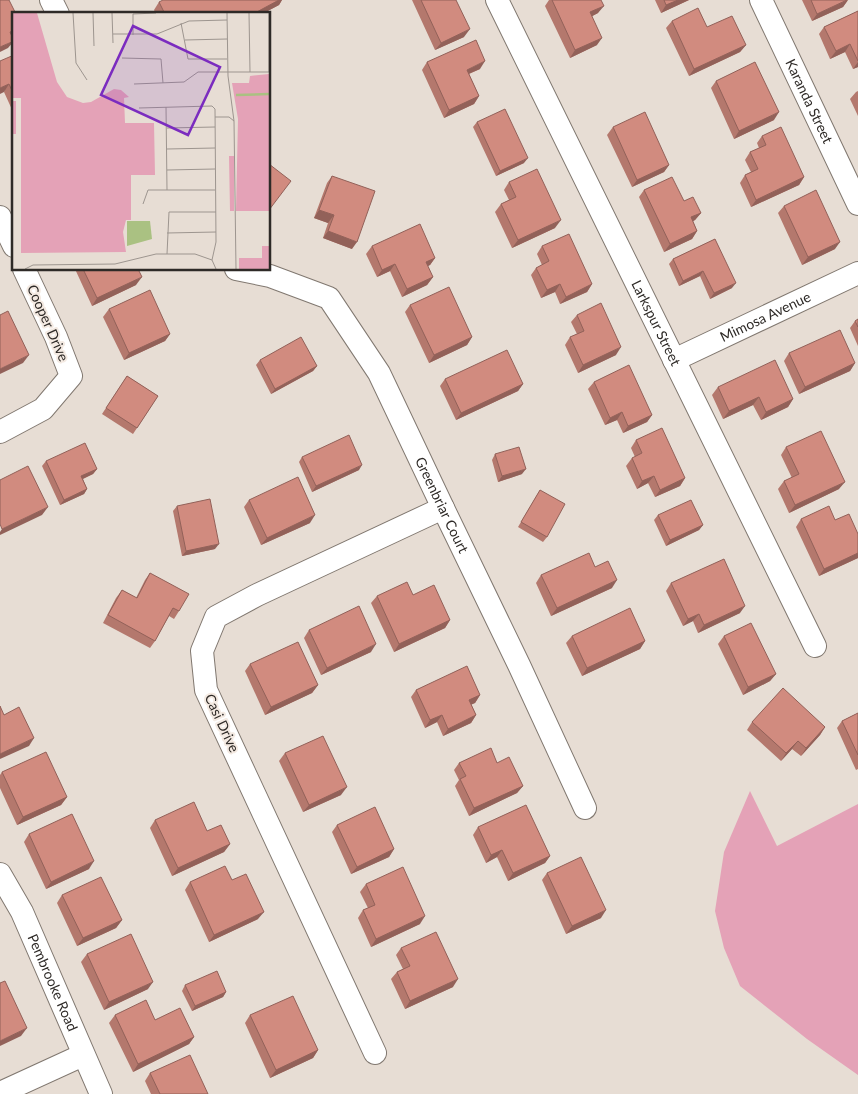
<svg xmlns="http://www.w3.org/2000/svg" width="858" height="1094" font-family="Lato,sans-serif">
<rect width="100%" height="100%" fill="#e7ddd4"/>
<path fill="#e4a2b7" d="M750,791L777,846L858,804V1075L807,1039L740,986L724,948L715,911L724,852Z"/>
<g fill="none" stroke-linecap="round" stroke-linejoin="round">
<defs>
<g id="minor">
<path d="M51,0L58,14"/>
<path id="s1" d="M497,0L815,646"/>
<path id="s2" d="M761,0L858,204"/>
<path d="M0,217L14,246"/>
<path id="s3" d="M236,269L270,276L329,298L379,373L443,508L519,665L585,808"/>
<path id="s4" d="M674,360L858,273"/>
<path d="M0,432L43,409L71,376L56,337L24,269"/>
<path id="s5" d="M0,874L22,912L101,1094"/>
<path d="M375,1053L206,690L202,651L216,617L257,595L443,508"/>
<path d="M0,1093L83,1055"/>
</g>
</defs>
<use href="#minor" stroke="#817870" stroke-width="24"/>
<use href="#minor" stroke="#fff" stroke-width="22"/>
</g>
<path fill="#b4786d" d="M282,0L279,5L262,14H156L154,10L159,2Z
M412,0H456L464,37L435,50Z
M549,0H601L598,13L592,16L597,45L570,58L545,6Z
M655,0H689L661,13Z
M802,0H848L843,7L812,21Z
M858,11V67L853,69L845,52L830,59L819,34L824,27Z
M672,21L707,27L746,45L740,52L689,76L666,28Z
M14,55V114L4,92Z
M427,62L480,69L469,74L479,96L474,104L444,118L422,70Z
M716,81L774,120L734,139L711,88Z
M858,91V116L850,99L856,92Z
M477,122L524,163L496,176L473,127Z
M613,127L669,165L664,172L632,187L607,135Z
M762,136L804,177L799,185L751,207L740,183L745,175L751,172L745,160L750,152L759,148L757,143Z
M332,176L352,249L323,238L328,223L314,218L327,183Z
M509,182L555,228L512,248L495,212L501,204L509,200L504,190Z
M644,190L684,201L701,213L695,220L693,221L697,231L692,239L664,252L639,197Z
M784,206L835,249L802,265L778,213Z
M715,239L732,288L710,299L700,276L679,286L669,264L673,259Z
M372,246L435,258L430,265L427,266L433,277L427,285L402,297L390,271L377,277L366,254Z
M542,246L592,284L587,292L560,304L555,292L541,298L531,275L536,268L542,265L537,254Z
M75,269H138L136,285L92,306Z
M410,305L472,337L467,345L429,363L405,312Z
M109,309L170,334L165,341L124,360L103,317Z
M577,315L616,355L578,373L565,345L570,337L577,334L571,322Z
M858,319V346L850,328L855,321Z
M789,353L855,363L850,371L799,394L784,361Z
M260,360L317,366L313,371L271,394L256,365Z
M127,376L158,396L133,434L102,414Z
M445,379L523,384L518,391L456,420L440,386Z
M594,382L652,415L647,422L623,433L617,420L605,425L588,389Z
M718,387L793,399L788,407L761,420L753,405L723,419L712,395Z
M636,440L685,478L680,486L655,497L648,483L637,489L626,466L632,458L635,457L631,448Z
M786,447L839,489L789,513L778,489L784,481L792,478L781,455Z
M495,454L522,474L498,482L492,460Z
M302,457L359,470L312,492L299,462Z
M46,461L97,469L93,474L83,479L87,489L84,494L60,505L42,466Z
M540,490L547,537L543,542L518,527Z
M249,500L310,523L261,545L244,507Z
M177,506L215,549L182,556L173,511Z
M658,515L703,525L699,530L666,546L654,520Z
M801,519L835,520L858,534V558L819,576L796,527Z
M595,567L612,588L551,616L536,583L541,575Z
M150,573L179,611L174,619L169,616L155,641L150,648L103,623L116,598L122,590L136,598L145,580Z
M671,583L740,613L698,633L693,621L683,626L666,591Z
M377,596L450,620L445,628L394,652L371,603Z
M309,630L371,652L321,675L304,638Z
M572,636L645,641L640,649L582,676L566,643Z
M724,636L776,674L770,681L743,695L718,644Z
M250,664L318,685L312,693L265,715L245,671Z
M416,690L480,695L475,703L471,704L476,715L471,723L443,736L437,722L425,728L411,697Z
M858,713V769L856,770L837,728L842,721Z
M752,722L825,727L820,735L801,756L792,749L781,761L747,730Z
M285,753L341,795L303,812L279,761Z
M459,763H497L523,786L517,793L469,816L455,786L459,780L454,770Z
M2,772L67,797L61,805L17,825L0,788V775Z
M155,820L207,831L230,844L224,852L172,876L150,828Z
M337,825L394,849L389,857L351,874L332,832Z
M478,827L550,856L545,863L508,881L497,857L486,863L473,835Z
M29,834L89,869L46,889L24,842Z
M547,873L601,918L566,934L542,880Z
M232,880L258,919L209,942L185,890L190,882Z
M366,884L420,924L371,947L358,918L363,910L368,908L360,892Z
M62,895L122,920L116,928L77,946L57,903Z
M401,948L453,987L405,1009L391,979L397,972L403,969L396,955Z
M87,954L148,989L104,1010L81,962Z
M185,985L226,992L223,997L192,1011L182,991Z
M115,1015L155,1020L194,1037L189,1044L133,1072L109,1023Z
M250,1015L318,1050L313,1058L270,1078L245,1023Z
M150,1073L208,1094H151L145,1081Z"/>
<path fill="#926159" d="M279,0H282L279,5L262,14H253Z
M678,0H689L661,13L666,5Z
M848,0L843,7L812,21L817,14Z
M604,6L598,13L585,20L590,12Z
M470,29L464,37L435,50L441,43Z
M14,30V35L4,40L10,32Z
M602,38L597,45L570,58L575,50Z
M14,41L8,48L0,52V47Z
M850,44L845,52L830,59L836,51Z
M746,45L740,52L689,76L694,69Z
M485,61L480,69L461,77L467,70Z
M858,62V67L853,69Z
M9,84L4,92L0,94V88Z
M479,96L474,104L444,118L449,110Z
M779,112L774,120L734,139L739,131Z
M528,158L524,163L496,176L500,171Z
M669,165L664,172L632,187L637,180Z
M804,177L799,185L751,207L756,200Z
M319,210L334,215L328,223L314,218Z
M701,213L695,220L686,225L691,217Z
M561,220L555,228L512,248L518,240Z
M328,231L357,242L352,249L323,238Z
M697,231L692,239L664,252L670,244Z
M840,242L835,249L802,265L808,257Z
M435,258L430,265L420,270L426,262Z
M395,264L390,271L377,277L382,270Z
M703,271L700,276L679,286L683,281Z
M142,277L136,285L92,306L97,298Z
M433,277L427,285L402,297L407,289Z
M736,283L732,288L710,299L714,293Z
M560,284L555,292L541,298L547,290Z
M592,284L587,292L560,304L566,297Z
M170,334L165,341L124,360L129,353Z
M472,337L467,345L429,363L434,355Z
M621,347L616,355L578,373L583,365Z
M29,355L23,363L0,374V369Z
M855,363L850,371L799,394L805,387Z
M317,366L313,371L271,394L275,389Z
M523,384L518,391L456,420L461,413Z
M759,397L753,405L723,419L729,411Z
M793,399L788,407L761,420L766,412Z
M622,412L617,420L605,425L610,418Z
M652,415L647,422L623,433L628,426Z
M362,465L359,470L312,492L316,486Z
M97,469L93,474L78,481L81,476Z
M526,469L522,474L498,482L502,476Z
M654,476L648,483L637,489L642,481Z
M685,478L680,486L655,497L660,490Z
M845,482L839,489L789,513L795,505Z
M87,489L84,494L60,505L64,500Z
M48,507L42,515L0,535V532L2,529Z
M315,515L310,523L261,545L267,538Z
M703,525L699,530L666,546L670,540Z
M219,544L215,549L182,556L186,551Z
M858,553V558L819,576L824,569Z
M617,580L612,588L551,616L557,608Z
M745,606L740,613L698,633L704,625Z
M699,614L693,621L683,626L688,619Z
M450,620L445,628L394,652L399,644Z
M645,641L640,649L582,676L587,668Z
M376,644L371,652L321,675L327,668Z
M776,674L770,681L743,695L748,687Z
M318,685L312,693L265,715L271,707Z
M480,695L475,703L464,708L469,700Z
M442,715L437,722L425,728L430,720Z
M476,715L471,723L443,736L448,729Z
M825,727L820,735L801,756L806,748Z
M34,738L29,746L0,759V754Z
M798,741L792,749L781,761L786,753Z
M523,786L517,793L469,816L474,808Z
M347,787L341,795L303,812L309,805Z
M67,797L61,805L17,825L23,817Z
M230,844L224,852L172,876L178,868Z
M394,849L389,857L351,874L357,867Z
M502,850L497,857L486,863L491,855Z
M550,856L545,863L508,881L513,873Z
M94,861L89,869L46,889L51,882Z
M606,910L601,918L566,934L572,926Z
M264,912L258,919L209,942L214,935Z
M425,916L420,924L371,947L376,939Z
M122,920L116,928L77,946L83,938Z
M458,979L453,987L405,1009L410,1001Z
M153,982L148,989L104,1010L109,1002Z
M226,992L223,997L192,1011L195,1006Z
M27,1028L21,1036L0,1046V1041Z
M194,1037L189,1044L133,1072L138,1064Z
M318,1050L313,1058L270,1078L276,1070Z"/>
<path fill="#d18b7f" stroke="#926159" d="M0,0H9L16,14H14V30L10,32L14,41L0,47Z
M163,0H279L253,14H165L159,2Z
M421,0H456L470,29L441,43Z
M552,0H601L604,6L590,12L602,38L575,50Z
M664,0H678L666,5Z
M811,0H847L817,14Z
M698,8L707,27L732,16L746,45L694,69L672,21Z
M858,11V61L850,44L836,51L824,27Z
M476,40L485,61L467,70L479,96L449,110L427,62Z
M14,55V95L9,84L0,88V61Z
M755,62L779,112L739,131L716,81Z
M505,109L528,158L500,171L477,122Z
M645,112L669,165L637,180L613,127Z
M781,127L804,177L756,200L745,175L758,169L750,152L766,145L762,136Z
M269,164L291,181L269,210Z
M537,169L561,220L518,240L501,204L516,197L509,182Z
M332,176L375,191L357,242L328,231L334,215L319,210Z
M672,177L684,201L693,197L701,213L691,217L697,231L670,244L644,190Z
M816,190L840,242L808,257L784,206Z
M420,224L435,258L426,262L433,277L407,289L395,264L382,270L372,246Z
M569,234L592,284L566,297L560,284L547,290L536,268L549,261L542,246Z
M715,239L736,283L714,293L703,271L683,281L673,259Z
M83,269H138L142,277L97,298Z
M449,287L472,337L434,355L410,305Z
M150,290L170,334L129,353L109,309Z
M601,303L621,347L583,365L570,337L584,331L577,315Z
M8,311L29,355L0,369V315Z
M858,319V327L855,321Z
M840,330L855,363L805,387L789,353Z
M301,337L317,366L275,389L260,360Z
M507,350L523,384L461,413L445,379Z
M775,360L793,399L766,412L759,397L729,411L718,387Z
M629,365L652,415L628,426L622,412L610,418L594,382Z
M127,376L158,396L137,428L106,408Z
M662,428L685,478L660,490L654,476L642,481L632,458L642,453L636,440Z
M821,431L845,482L795,505L784,481L799,474L786,447Z
M349,435L362,465L316,486L302,457Z
M85,443L97,469L81,476L87,489L64,500L46,461Z
M519,447L526,469L502,476L495,454Z
M28,466L48,507L2,529L0,524V480Z
M298,477L315,515L267,538L249,500Z
M540,490L565,504L547,537L521,522Z
M210,499L219,544L186,551L177,506Z
M691,500L703,525L670,540L658,515Z
M829,506L835,520L849,514L858,534V553L824,569L801,519Z
M589,553L595,567L608,561L617,580L557,608L541,575Z
M724,559L745,606L704,625L699,614L688,619L671,583Z
M150,573L189,594L179,611L173,608L155,641L108,615L122,590L137,598Z
M407,582L413,595L434,585L450,620L399,644L377,596Z
M359,606L376,644L327,668L309,630Z
M630,608L645,641L587,668L572,636Z
M751,623L776,674L748,687L724,636Z
M298,642L318,685L271,707L250,664Z
M467,666L480,695L469,700L476,715L448,729L442,715L430,720L416,690Z
M783,688L825,727L806,748L798,741L786,753L752,722Z
M0,706L4,715L19,707L34,738L0,754Z
M858,713V755L842,721Z
M323,736L347,787L309,805L285,753Z
M491,748L497,763L509,757L523,786L474,808L460,779L466,776L459,763Z
M46,752L67,797L23,817L2,772Z
M194,802L207,831L221,825L230,844L178,868L155,820Z
M526,805L550,856L513,873L502,850L491,855L478,827Z
M375,807L394,849L357,867L337,825Z
M72,814L94,861L51,882L29,834Z
M581,857L606,910L572,926L547,873Z
M225,866L232,880L246,874L264,912L214,935L190,882Z
M403,867L425,916L376,939L363,910L375,905L366,884Z
M101,877L122,920L83,938L62,895Z
M436,932L458,979L410,1001L397,972L410,966L401,948Z
M131,934L153,982L109,1002L87,954Z
M217,971L226,992L195,1006L185,985Z
M5,981L27,1028L0,1041V983Z
M293,996L318,1050L276,1070L250,1015Z
M146,1000L155,1020L180,1008L194,1037L138,1064L115,1015Z
M190,1055L208,1094H160L150,1073Z"/>
<g text-anchor="middle" stroke-width="4" stroke-linejoin="round" paint-order="stroke">
<g font-size="14" fill="#2e2a27" stroke="#f4eae2">
<text dy="5" stroke="none"><textPath href="#s2" startOffset="112">Karanda Street</textPath></text>
<text dy="5" stroke="none"><textPath href="#s4" startOffset="101">Mimosa Avenue</textPath></text>
<text transform="translate(48 323) rotate(66)" y="5">Cooper Drive</text>
<text dy="5" stroke="none"><textPath href="#s1" startOffset="360">Larkspur Street</textPath></text>
<text dy="5" stroke="none"><textPath href="#s3" startOffset="334">Greenbriar Court</textPath></text>
<text transform="translate(222 723) rotate(65)" y="5">Casi Drive</text>
<text dy="5" stroke="none"><textPath href="#s5" startOffset="121">Pembrooke Road</textPath></text>
</g>
</g>
<g transform="translate(12 12)">
<rect width="258" height="258" fill="#e7ddd4"/>
<path d="M0,1H25L45,70L55,85L71,91L79,90L102,77L109,78L117,85L112,86L113,111H142L143,163H119V208H114L111,220L114,240L9,241V86H0ZM257,62V199H224L226,107L220,71H237L238,64ZM0,89H4V122H0ZM217,144H222V199H218ZM250,234H257V257H227V246H250Z" fill="#e4a2b7"/>
<path d="M115,209H138L140,227L115,234Z" fill="#aac182"/>
<path fill="none" stroke="#aac182" stroke-width="2.5" d="M224,83L257,82"/>
<path fill="none" stroke="#9d958f" stroke-width="1" d="M61,1L64,51L75,68M81,1L82,34M100,1L101,31M215,1L216,64L222,109L224,257M237,1L238,60M121,2L144,1M169,11L176,47H215M101,22H145L177,9L215,8M121,23V2M173,28L215,27M110,46L149,47L151,71M122,72L172,70L186,60H257V1M154,95L155,178M127,96L200,94L203,97L204,230L200,248L204,257M203,105H217L222,109M155,116L203,115M155,137L203,136M155,158L203,157M131,192L136,178H203M155,221L204,220M155,242L157,200H204M13,257L21,253L103,252L144,242H183L200,248"/>
<path fill="#7b2cbf" fill-opacity="0.15" stroke="#7b2cbf" stroke-width="2.5" d="M121,14L208,55L176,123L89,83Z"/>
<rect width="258" height="258" fill="none" stroke="#2e2a27" stroke-width="2.5"/>
</g>
</svg>
